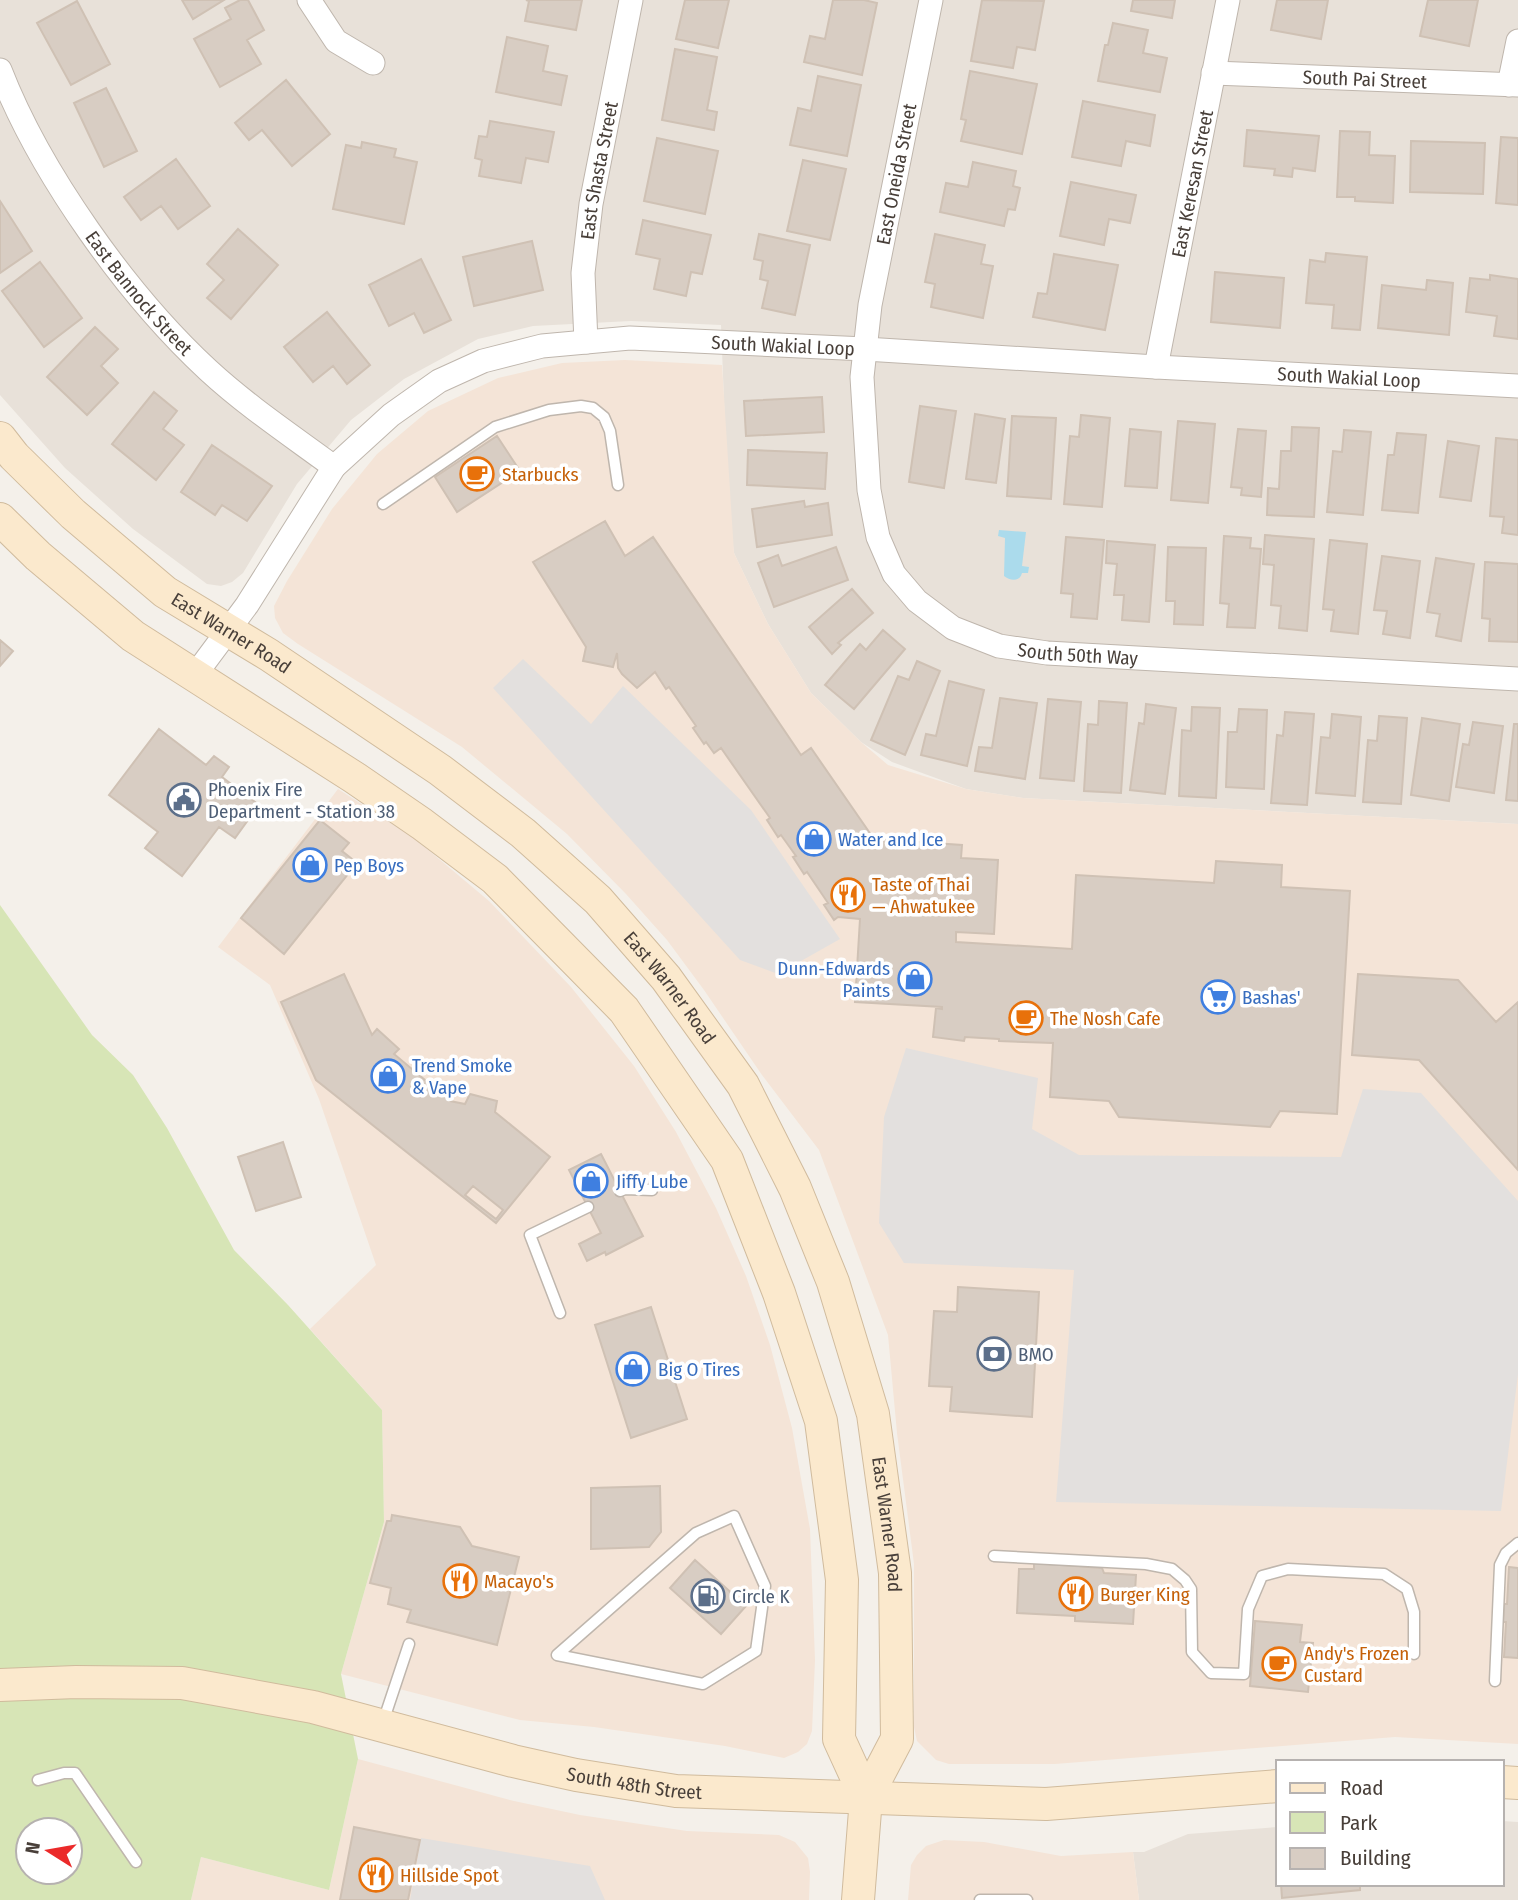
<svg xmlns="http://www.w3.org/2000/svg" width="1518" height="1900" font-family="'Fira Sans Condensed',sans-serif">
<rect width="100%" height="100%" fill="#f4f0ea"/>
<path fill="#e8e1d9" d="M0,0H1518V824L1023,798L966,789L892,762L861,742L811,693L768,624L734,553L728,503L721,325L631,321L533,326L478,339L404,379L351,420L297,484L243,573L232,582L221,586L207,584L133,529L65,468L0,395Z
M1502,1821L1518,1822V1900H1139L1133,1852H1144L1188,1834L1278,1827V1884H1502Z"/>
<path fill="#f4e4d7" d="M625,360L722,365L734,553L768,624L811,693L861,742L888,765L966,789L1023,798L1518,824V1744L1395,1737L1055,1764H949L936,1760L917,1741L914,1727V1564L897,1433L888,1335L819,1150L762,1075L704,990L667,940L626,894L567,834L462,747L298,644L283,633L275,618L274,606L287,581L332,509L377,454L428,411L498,378L562,363Z
M338,789L414,838L489,901L571,987L634,1066L676,1132L716,1208L746,1276L770,1345L792,1428L810,1529L815,1660L812,1731L807,1744L798,1752L784,1758L725,1746L594,1727L520,1720L341,1674L384,1522L382,1410L310,1329L376,1265L319,1099L270,985L218,947Z
M358,1759L514,1801L580,1815L687,1831L779,1835L795,1842L808,1858L810,1872L809,1900H191L201,1857L329,1890Z
M944,1840L984,1842L1061,1856L1133,1852L1139,1900H908L911,1865L917,1855L926,1846Z"/>
<path fill="#d7e5b6" fill-rule="evenodd" d="M0,905L92,1035L133,1075L167,1128L234,1250L288,1305L382,1410L384,1522L341,1674L358,1759L329,1890L201,1857L191,1900H0ZM28,1830H70V1872H28Z"/>
<path fill="#e3e0de" d="M523,659L591,724L623,686L751,810L840,939L778,974L740,960L493,688Z
M906,1048L1038,1078L1032,1129L1079,1155L1341,1157L1363,1089L1421,1093L1518,1201V1374L1501,1511L1056,1502L1074,1270L904,1263L879,1223L884,1117Z
M421,1838L590,1866L605,1900H410Z"/>
<path fill="#abdbec" d="M999,530L1026,532L1022,566L1029,567L1028,573H1022C1020,582 1010,581 1004,576L1005,538L998,536Z"/>
<path fill="#d8cdc3" stroke="#cfc1b4" stroke-width="2" fill-rule="evenodd" d="M182,0H224L193,19Z
M240,0H248L264,30L247,40L261,64L220,87L194,39L231,19L225,8Z
M526,0H582L576,30L525,21L529,1Z
M685,0H729L718,48L676,39Z
M833,0H864L877,3L862,75L804,62L810,36L825,39Z
M982,0L1044,1L1035,50L1017,47L1013,68L971,61Z
M1133,0H1175L1172,18L1131,11Z
M1277,0H1328L1321,39L1271,30Z
M1428,0H1478L1469,46L1420,36Z
M77,1L110,64L71,85L37,23Z
M1113,23L1148,30L1143,53L1167,58L1160,92L1098,81L1105,45H1108Z
M507,37L548,46L543,71L567,76L561,105L496,92Z
M675,49L717,57L707,110L717,112L714,130L662,120Z
M970,71L1037,84L1022,154L961,141L966,120L961,119Z
M818,76L861,85L847,156L790,145L798,108L811,111Z
M286,80L330,134L292,166L262,130L249,140L235,123Z
M106,88L137,151L104,167L74,103Z
M1083,101L1155,115L1150,146L1126,141L1121,166L1072,157Z
M490,121L554,132L548,162L526,158L521,183L479,176L482,160L475,158L479,136L487,137Z
M1247,130L1319,136L1315,171L1293,168L1292,177L1274,175L1275,169L1244,166Z
M1340,131L1370,132L1369,155L1395,156L1393,203L1355,201V197H1337Z
M1501,137L1518,138V205L1496,203Z
M657,138L718,151L705,214L644,201Z
M1411,141L1485,143L1483,194L1410,192Z
M362,142L396,149L394,157L417,162L404,224L333,209L346,145L361,148Z
M176,159L210,206L178,229L161,206L141,220L124,197Z
M803,160L846,169L830,240L787,231Z
M973,162L1016,171L1013,186L1020,188L1015,210L1008,209L1004,226L940,212L946,183L968,187Z
M1071,182L1136,195L1130,223L1109,219L1104,245L1060,236Z
M0,201L32,251L0,273Z
M643,220L711,235L702,274L691,272L686,296L654,289L660,259L636,254Z
M238,229L278,265L231,319L207,298L224,280L207,264Z
M759,234L810,245L795,315L762,308L768,281L760,279L763,261L754,259Z
M935,234L985,245L981,264L993,266L983,318L931,307L935,284L925,282Z
M532,241L543,290L474,306L463,257Z
M1326,253L1367,257L1360,330L1332,328L1334,305L1306,303L1310,260L1325,262Z
M1054,254L1118,265L1105,330L1033,317L1038,293L1047,294Z
M421,259L451,320L424,333L414,313L389,326L369,285Z
M40,262L82,318L44,347L2,291Z
M1215,272L1284,278L1280,328L1211,322Z
M1490,275L1518,279V339L1494,336L1497,316L1466,312L1470,278L1490,280Z
M1427,280L1453,283L1449,335L1378,328L1382,285L1426,290Z
M327,312L370,365L347,384L333,366L313,382L284,347Z
M95,327L118,349L101,366L118,383L87,415L47,377Z
M154,392L177,411L163,429L184,445L156,480L112,444Z
M822,397L824,432L746,436L744,401Z
M920,406L956,411L944,488L909,482Z
M975,414L1005,419L996,483L966,479Z
M1081,415L1110,418L1102,507L1064,504L1070,436L1079,437Z
M1012,416L1056,418L1051,499L1007,496Z
M1178,421L1215,424L1208,503L1171,500Z
M1292,427L1319,428L1314,517L1267,515L1268,488L1279,489L1281,451H1291Z
M1130,429L1161,432L1157,488L1125,486Z
M1238,429L1266,431L1261,497L1241,495L1242,488L1231,487Z
M1344,430L1371,432L1363,515L1327,512L1333,451L1342,452Z
M1397,433L1426,435L1418,513L1382,510L1388,455H1394Z
M497,436L520,471L457,512L435,477Z
M1496,438L1518,440V535L1502,533L1504,517L1490,516Z
M1448,441L1479,446L1471,501L1440,497Z
M212,445L272,486L247,521L222,505L215,515L181,492Z
M748,450L827,453L825,489L747,485Z
M804,501L805,507L828,503L832,535L757,547L752,509Z
M605,521L625,556L653,537L801,755L811,748L874,839L962,845L961,858L998,860L994,934L956,932V942L1072,949L1076,875L1214,883L1216,861L1282,865L1281,887L1350,891L1337,1114L1280,1111L1270,1127L1119,1117L1109,1101L1050,1097L1053,1043L999,1041V1039L965,1037L964,1041L933,1037L936,1008L942,1009V1007L855,1002L860,919L838,917L834,920L824,905L828,903L807,872L804,874L793,857L796,856L781,835L778,837L767,820L770,818L721,748L714,753L706,742L704,744L693,728L696,726L669,687L666,689L655,672L637,688L622,674L618,668L617,653L613,667L583,661L586,647L533,562Z
M1265,535L1314,539L1307,631L1279,628L1281,606L1271,605L1274,565L1263,564Z
M1224,536L1251,538L1250,548L1261,549L1255,628L1227,627L1229,604L1220,603Z
M1066,537L1104,540L1097,619L1071,617L1073,594L1061,593Z
M1330,540L1367,544L1358,634L1331,631L1334,610L1323,609Z
M1107,541L1155,545L1149,622L1122,620L1124,595H1114L1117,564L1106,563Z
M836,547L848,580L774,607L758,563L778,555L782,566Z
M1168,547L1206,548L1203,625L1174,624L1175,601H1166Z
M1382,556L1420,561L1410,638L1383,634L1387,611L1374,610Z
M1436,558L1474,564L1461,641L1436,636L1440,614L1427,612Z
M1485,562L1518,564V642L1489,641L1490,619L1482,618Z
M852,589L873,613L838,643L841,645L832,654L809,627Z
M883,630L905,649L854,709L825,685L860,644L866,650Z
M0,640L13,651L0,666Z
M917,661L940,671L905,755L871,740L898,676L909,680Z
M949,681L984,690L967,766L921,755L926,734L936,736Z
M1000,698L1037,703L1025,779L975,771L979,747L992,748Z
M1048,699L1081,702L1074,781L1040,778Z
M1099,701L1127,703L1121,793L1084,791L1088,724L1098,725Z
M1146,704L1176,708L1165,794L1130,790L1139,723L1144,724Z
M1192,707L1220,708L1216,798L1179,796L1182,730L1191,731Z
M1239,709L1267,710L1264,789L1226,787L1228,732H1237Z
M1285,712L1314,714L1307,805L1271,803L1277,735L1283,736Z
M1332,714L1361,717L1355,796L1316,793L1321,737L1330,738Z
M1379,716L1407,718L1401,804L1363,802L1368,740L1377,741Z
M1422,718L1460,724L1449,801L1411,795Z
M1473,722L1503,726L1494,793L1456,787L1463,744L1469,745Z
M1514,724H1518V801L1506,800Z
M159,729L206,765L214,756L229,767L222,777L259,805L235,838L219,827L182,876L145,848L158,832L109,795Z
M320,820L349,843L342,851L357,863L284,954L241,918Z
M344,974L372,1035L377,1029L399,1049L394,1054L450,1101L465,1104L470,1094L497,1101L495,1112L550,1157L496,1223L316,1080L281,1002ZM473,1186L503,1210L496,1219L465,1195Z
M1358,974L1458,980L1496,1022L1518,1002V1170L1419,1060L1352,1055Z
M283,1142L301,1197L256,1211L238,1157Z
M601,1154L643,1236L606,1255L605,1252L587,1261L579,1244L601,1233L569,1170Z
M958,1287L1039,1292L1032,1417L950,1411L952,1387L929,1386L934,1311L957,1312Z
M651,1307L687,1419L631,1438L595,1325Z
M660,1486L661,1532L649,1547L591,1549V1488Z
M392,1515L460,1527L472,1546L519,1557L497,1645L407,1622L411,1610L388,1604L391,1588L370,1583L387,1521H391Z
M695,1560L746,1606L721,1634L670,1588Z
M1034,1563L1102,1568L1104,1573L1136,1575L1133,1624L1075,1621V1616L1017,1613L1019,1569H1034Z
M1509,1567L1518,1568V1658L1504,1657L1506,1622H1503L1504,1604H1507Z
M1255,1621L1302,1625L1300,1642L1313,1643L1308,1692L1250,1686Z
M354,1827L420,1840L408,1900H340Z
M1281,1884H1360V1890L1282,1898Z"/>
<g fill="none" stroke-linecap="round" stroke-linejoin="round">
<defs>
<path id="service" d="M383,504L495,427L549,410L581,406L593,408L604,417L610,431L618,485
M620,1191L625,1189L652,1190
M560,1313L530,1235L588,1207
M734,1516L765,1586L756,1651L703,1684L557,1655L696,1533Z
M994,1556L1146,1564L1172,1569L1185,1580L1191,1589L1192,1652L1211,1673L1244,1674L1248,1609L1262,1576L1288,1569L1384,1574L1407,1589L1414,1612V1654
M1495,1681L1500,1565L1506,1553L1518,1543
M383,1722L409,1644
M38,1780L64,1773H75L136,1862
M980,1900H1027"/>
<g id="minor">
<path d="M309,0L336,41L373,63"/>
<path id="s1" d="M931,0L870,305L862,377L869,490L878,537L894,574L917,601L953,628L999,646L1047,653L1518,679"/>
<path id="s2" d="M0,70C40,173 127,295 208,370C247,406 292,436 334,467"/>
<path id="s3" d="M1213,73L1518,85"/>
<path d="M1509,85L1518,41"/>
<path id="s4" d="M586,342L583,273L591,204L631,0"/>
<path id="s5" d="M1156,367L1228,0"/>
<path id="s6" d="M195,675L247,605L334,467L391,415L439,381L483,361L542,346L630,338L865,349L1156,367L1518,386"/>
</g>
<g id="secondary">
<path id="s7" d="M0,438L14,456L73,514L165,592L269,655L440,770L523,833L598,900L666,978L743,1085L795,1188L833,1282L873,1414L895,1573L897,1739L866,1798L858,1900"/>
<path d="M0,519L38,556L133,636L355,778L422,824L495,879L624,1010L727,1160L779,1293L821,1421L842,1580L839,1739L866,1798"/>
<path id="s8" d="M0,1685L76,1682L182,1683L313,1707L513,1761L576,1775L676,1791L1046,1804L1278,1786"/>
<path d="M1502,1782L1518,1783"/>
</g>
</defs>
<use href="#service" stroke="#bfb6ad" stroke-width="13"/>
<use href="#minor" stroke="#bfb6ad" stroke-width="25"/>
<use href="#secondary" stroke="#d0bb9d" stroke-width="34"/>
<use href="#service" stroke="#fff" stroke-width="10"/>
<use href="#minor" stroke="#fff" stroke-width="23"/>
<use href="#secondary" stroke="#fbe9cd" stroke-width="32"/>
</g>
<defs>
<symbol id="cafe-ring" viewBox="-11 -11 22 22"><circle r="9.5" fill="#fff" stroke="#e8710a" stroke-width="1.5"/><path d="M-5.5-4.5H6V0H3Q3 3.5 0 3.5H-2.5Q-5.5 3.5-5.5 0ZM3-3.2v2h1.7v-2ZM-6 4.5H4V6H-6Z" fill="#e8710a"/></symbol>
<symbol id="civic-ring" viewBox="-11 -11 22 22"><circle r="9.5" fill="#fff" stroke="#5c6f8a" stroke-width="1.5"/><path d="M-.6-6.5H3V-4.5H.6V-3L4-1V1h2V6H-6V1h2V-1L-.6-3ZM-1.2 2.5V6h2.4V2.5Z" fill="#5c6f8a"/></symbol>
<symbol id="shop-ring" viewBox="-11 -11 22 22"><circle r="9.5" fill="#fff" stroke="#3f7fe0" stroke-width="1.5"/><path d="M-5-2.5h2.3a2.7 3.5 0 0 1 5.4 0H5L5.5 6h-11ZM-1.5-2.5h3a1.5 2.3 0 0 0-3 0Z" fill="#3f7fe0"/></symbol>
<symbol id="restaurant-ring" viewBox="-11 -11 22 22"><circle r="9.5" fill="#fff" stroke="#e8710a" stroke-width="1.5"/><path d="M-5-6h1v4h1v-4h1v4h1v-4h1v5L-1.5 .5V6h-2V.5L-5-1ZM5-6V6H3V1.5H1.5Q1.5-4 5-6Z" fill="#e8710a"/></symbol>
<symbol id="supermarket-ring" viewBox="-11 -11 22 22"><circle r="9.5" fill="#fff" stroke="#3f7fe0" stroke-width="1.5"/><path d="M-6-5.5h2.5l.6 2H6L4.5 2H-2.5L-4.4-4H-6ZM-1.5 3.2a1.3 1.3 0 1 0 .1 0ZM3 3.2a1.3 1.3 0 1 0 .1 0Z" fill="#3f7fe0"/></symbol>
<symbol id="bank-ring" viewBox="-11 -11 22 22"><circle r="9.5" fill="#fff" stroke="#5c6f8a" stroke-width="1.5"/><path d="M-6-4H6V4H-6ZM0-2.3a2.3 2.3 0 1 0 0 4.6a2.3 2.3 0 1 0 0-4.6Z" fill="#5c6f8a"/></symbol>
<symbol id="fuel-ring" viewBox="-11 -11 22 22"><circle r="9.5" fill="#fff" stroke="#5c6f8a" stroke-width="1.5"/><path d="M-5.5-6h7V0h2V4h1.3V-2.5L3-4.5l.8-.8L6-3V5H2.5V1h-1V6h-7ZM-4.2-4.7v3.2H.2V-4.7Z" fill="#5c6f8a"/></symbol>
</defs>
<g fill-rule="evenodd">
<use href="#cafe-ring" x="458" y="455" width="38" height="38"/>
<use href="#civic-ring" x="165" y="781" width="38" height="38"/>
<use href="#shop-ring" x="795" y="820" width="38" height="38"/>
<use href="#shop-ring" x="291" y="846" width="38" height="38"/>
<use href="#restaurant-ring" x="829" y="876" width="38" height="38"/>
<use href="#shop-ring" x="896" y="960" width="38" height="38"/>
<use href="#supermarket-ring" x="1199" y="978" width="38" height="38"/>
<use href="#cafe-ring" x="1007" y="999" width="38" height="38"/>
<use href="#shop-ring" x="369" y="1057" width="38" height="38"/>
<use href="#shop-ring" x="572" y="1162" width="38" height="38"/>
<use href="#bank-ring" x="975" y="1335" width="38" height="38"/>
<use href="#shop-ring" x="614" y="1350" width="38" height="38"/>
<use href="#restaurant-ring" x="441" y="1562" width="38" height="38"/>
<use href="#restaurant-ring" x="1057" y="1575" width="38" height="38"/>
<use href="#fuel-ring" x="689" y="1577" width="38" height="38"/>
<use href="#cafe-ring" x="1260" y="1645" width="38" height="38"/>
<use href="#restaurant-ring" x="357" y="1856" width="38" height="38"/>
</g>
<g text-anchor="middle" stroke-width="7" stroke-linejoin="round" paint-order="stroke">
<g font-size="19" fill="#483f39" stroke="#fff">
<text dy="7" stroke="none"><textPath href="#s3" startOffset="152">South Pai Street</textPath></text>
<text dy="7" stroke="none"><textPath href="#s4" startOffset="173">East Shasta Street</textPath></text>
<text transform="translate(896 174) rotate(-79)" y="7">East Oneida Street</text>
<text dy="7" stroke="none"><textPath href="#s5" startOffset="187">East Keresan Street</textPath></text>
<text dy="7" stroke="none"><textPath href="#s2" startOffset="264">East Bannock Street</textPath></text>
<text dy="7" stroke="none"><textPath href="#s6" startOffset="737">South Wakial Loop</textPath></text>
<text dy="7" stroke="none"><textPath href="#s6" startOffset="1304">South Wakial Loop</textPath></text>
<text dy="7" stroke="none"><textPath href="#s7" startOffset="304">East Warner Road</textPath></text>
<text dy="7" stroke="none"><textPath href="#s1" startOffset="794">South 50th Way</textPath></text>
<text dy="7" stroke="none"><textPath href="#s7" startOffset="872">East Warner Road</textPath></text>
<text dy="7" stroke="none"><textPath href="#s7" startOffset="1460">East Warner Road</textPath></text>
<text dy="7" stroke="none"><textPath href="#s8" startOffset="646">South 48th Street</textPath></text>
</g>
<g font-size="19" fill="#c56008" stroke="#fff" text-anchor="start">
<text x="502" y="481">Starbucks</text>
<text x="872" y="891">Taste of Thai<tspan x="872" dy="22">— Ahwatukee</tspan></text>
<text x="1050" y="1025">The Nosh Cafe</text>
<text x="484" y="1588">Macayo's</text>
<text x="1100" y="1601">Burger King</text>
<text x="1304" y="1660">Andy's Frozen<tspan x="1304" dy="22">Custard</tspan></text>
<text x="400" y="1882">Hillside Spot</text>
</g>
<g font-size="19" fill="#4e5e75" stroke="#fff" text-anchor="start">
<text x="208" y="796">Phoenix Fire<tspan x="208" dy="22">Department - Station 38</tspan></text>
<text x="1018" y="1361">BMO</text>
<text x="732" y="1603">Circle K</text>
</g>
<g font-size="19" fill="#366cbe" stroke="#fff" text-anchor="start">
<text x="838" y="846">Water and Ice</text>
<text x="334" y="872">Pep Boys</text>
<text x="890" y="975" text-anchor="end">Dunn-Edwards<tspan x="890" dy="22">Paints</tspan></text>
<text x="1242" y="1004">Bashas'</text>
<text x="412" y="1072">Trend Smoke<tspan x="412" dy="22">&amp; Vape</tspan></text>
<text x="616" y="1188">Jiffy Lube</text>
<text x="658" y="1376">Big O Tires</text>
</g>
</g>
<rect x="1276" y="1760" width="228" height="126" fill="#ffffff" stroke="#b6b2b0" stroke-width="2"/>
<rect x="1290" y="1783" width="35" height="10" fill="#fbe9cd" stroke="#b6b2b0" stroke-width="2"/>
<text x="1340" y="1795" font-size="21" fill="#483f39">Road</text>
<rect x="1290" y="1812" width="35" height="21" fill="#d7e5b6" stroke="#b6b2b0" stroke-width="2"/>
<text x="1340" y="1830" font-size="21" fill="#483f39">Park</text>
<rect x="1290" y="1848" width="35" height="21" fill="#d8cdc3" stroke="#b6b2b0" stroke-width="2"/>
<text x="1340" y="1865" font-size="21" fill="#483f39">Building</text>
<g transform="translate(49 1851) rotate(281)"><circle r="33" fill="#ffffff" stroke="#b6b2b0" stroke-width="2"/>
<path d="M0-5L12 26L0 18L-12 26Z" fill="#eb2a2a"/>
<text y="-10" font-size="19" font-weight="bold" text-anchor="middle" fill="#483f39">N</text>
</g>
</svg>
